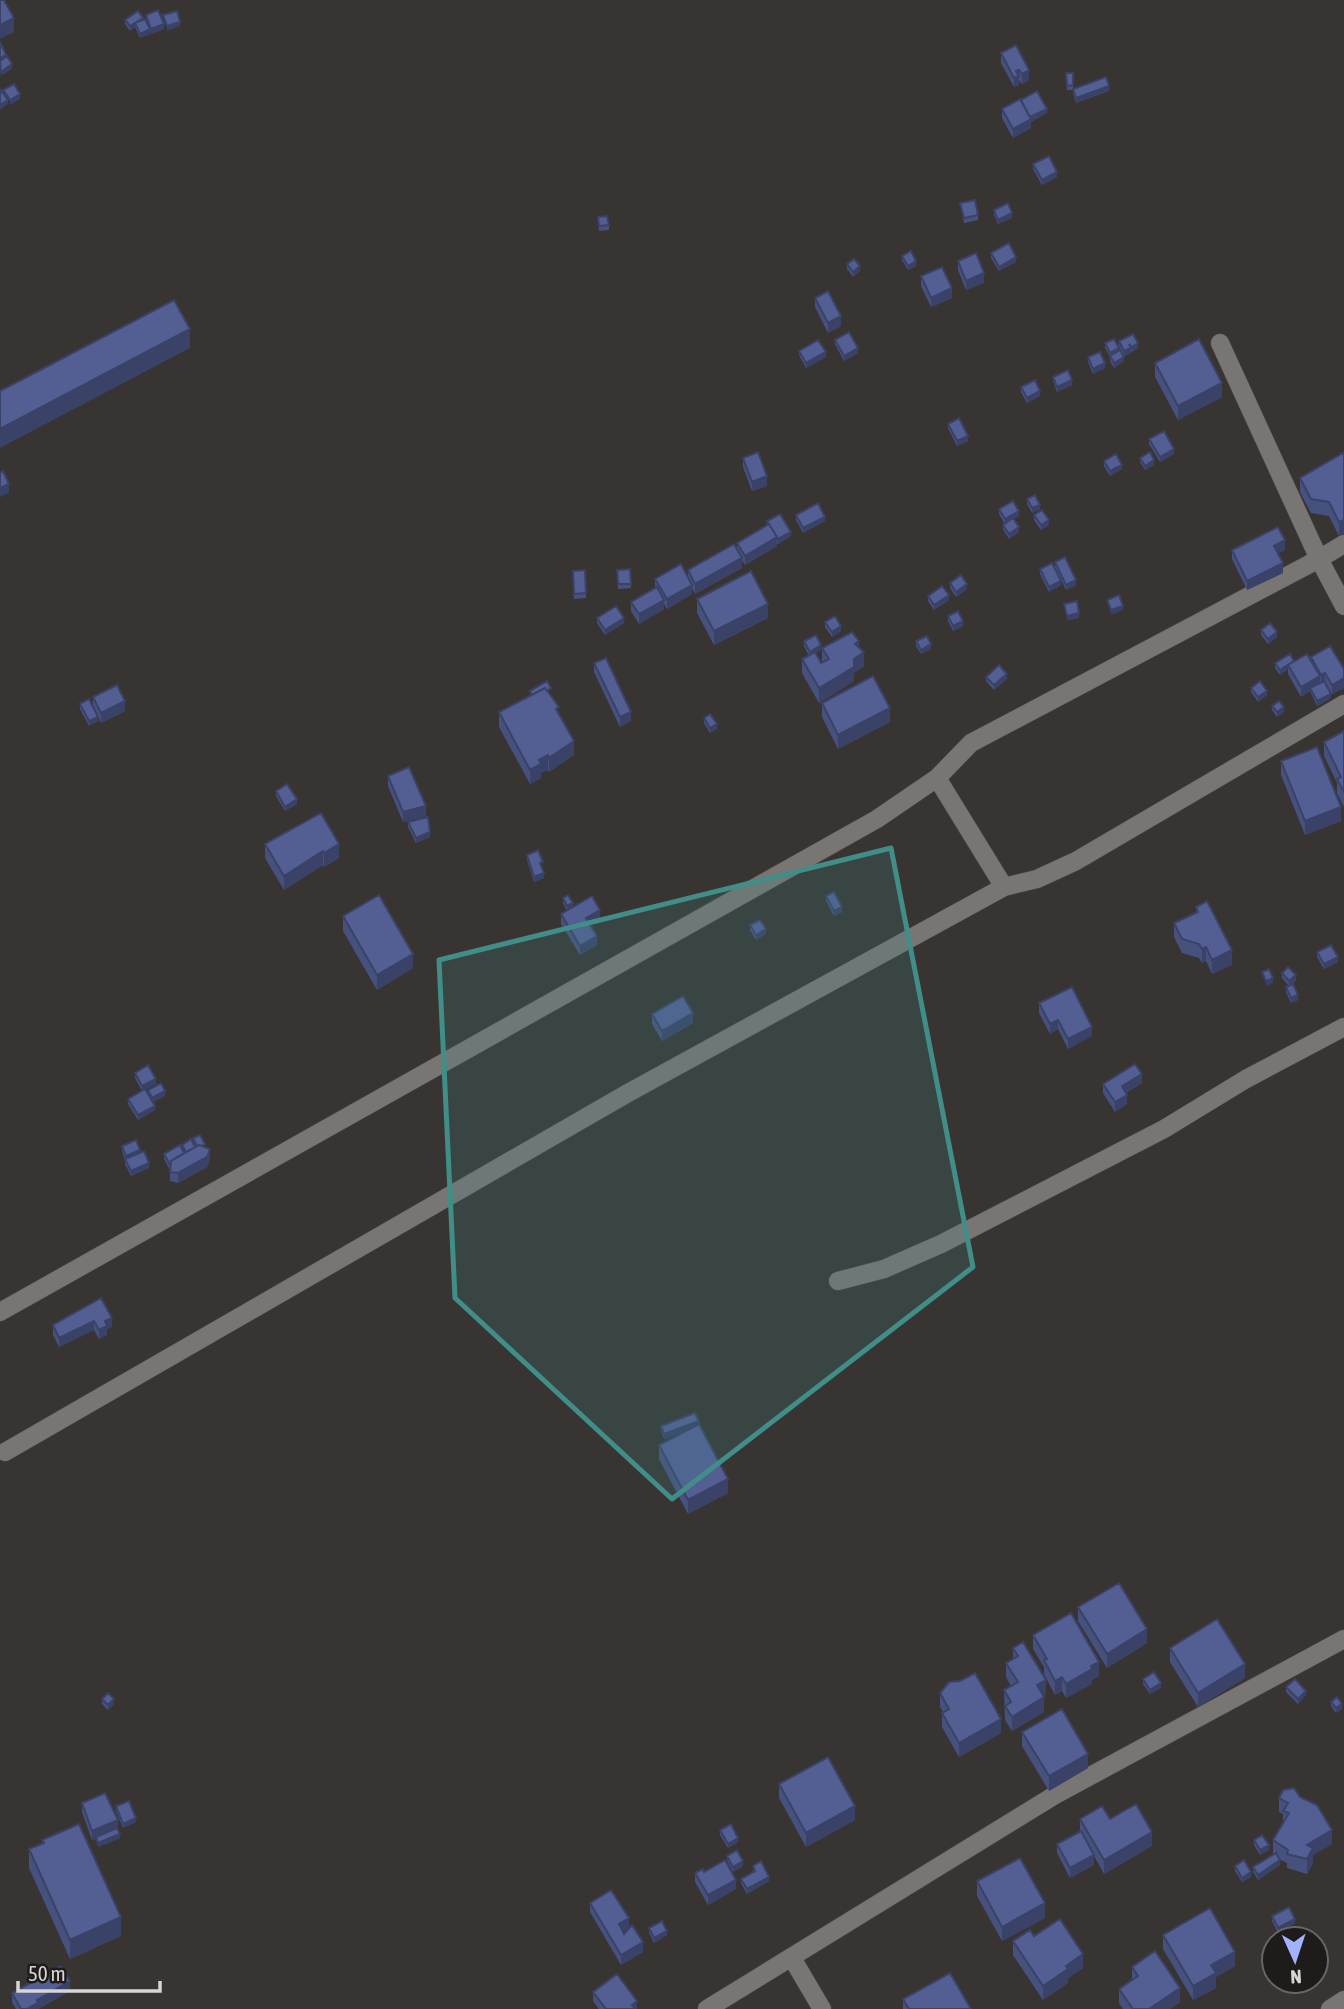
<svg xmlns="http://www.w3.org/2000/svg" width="1344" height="2009" font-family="'Asap Condensed',sans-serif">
<rect width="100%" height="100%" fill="#383432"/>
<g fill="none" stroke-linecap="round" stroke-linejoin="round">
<defs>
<path id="minor" d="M1344,544L1319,559L1344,606
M937,778L1004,887
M838,1281L884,1269L941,1244L1164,1129L1246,1079L1344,1027
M0,1312L877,819L937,778L971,743L1319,559L1220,343
M5,1452L628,1093L1004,887L1037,879L1076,861L1344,704
M792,1958L822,2009
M707,2009L1055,1795L1344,1639
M1330,2009L1344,2000"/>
</defs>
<use href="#minor" stroke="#53504e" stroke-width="19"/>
<use href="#minor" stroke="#797572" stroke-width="18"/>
</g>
<path fill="#47517e" d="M146,15L164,29L151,34L150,29V34L140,38L135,27L130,31L125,24V20H146Z
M1001,53L1029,80L1022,84L1019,80V85L1014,87L1001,63Z
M1066,73H1073V89L1109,91L1076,103L1073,94V90H1067Z
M1002,109L1047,113L1031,122V128L1013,138L1002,118Z
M1033,164L1057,177L1042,185L1033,169Z
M960,203L978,215V220L964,223Z
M994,210L1012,218L998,224L994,215Z
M598,217L609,225V230L599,231Z
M991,253L1016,262L999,271L991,258Z
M902,256L916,266L908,270L902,260Z
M958,261L984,283L966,290L958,270Z
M847,264L860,271L853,277L847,269Z
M921,276L952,298L931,307L921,286Z
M815,298L841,326L828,333L815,307Z
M835,340L858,353L844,361L835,344Z
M1119,341L1138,348L1132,352L1131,351V353L1124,356L1119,346Z
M1105,343L1119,350L1124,361L1114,368L1110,361V357L1105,348Z
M799,351L826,357L806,368L799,355Z
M1088,357L1105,368L1093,374L1088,362Z
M1155,363L1222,397L1178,420L1155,377Z
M1053,377L1072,385L1057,392L1053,381Z
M1021,387L1040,396L1027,403L1021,392Z
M948,424L968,441L957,446L948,428Z
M1149,439L1174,454L1160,462L1149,444Z
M1343,453L1339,536L1329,516L1311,513L1300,492V478Z
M743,458L767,486L752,491L743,467Z
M1140,458L1154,465L1145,470L1140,462Z
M1104,461L1122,469L1110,476L1104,466Z
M1027,499L1040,509L1032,513L1027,504Z
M999,509L1019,516L1013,519L1019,532L1009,539L1003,529V525L1004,523L999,514Z
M796,515L825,521L803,533L796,520Z
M1034,515L1049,525L1041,530L1034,520Z
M767,521L791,536L778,544L777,543V546L745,565L742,560V568L695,594L692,588V594L667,609L664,604V609L639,624L631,611V602L655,588V579L688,577V570L737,550V543L767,525Z
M1232,550H1285L1278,553L1283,573L1247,590L1232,559Z
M1055,562L1076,585L1066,590L1055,567Z
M630,569L631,588L618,589L617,570Z
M1040,569L1061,585L1049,592L1040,574Z
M573,571L586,593V598L574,599Z
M950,583L967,589L956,597L950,588Z
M928,596L949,600L934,610L928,601Z
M697,599L768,618L714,645L697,613Z
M948,616L963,626L953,631L948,621Z
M597,618L624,623L605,635L597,623Z
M825,622L841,631L832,637L825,627Z
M1261,630L1277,637L1268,644L1261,635Z
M804,641L821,650L815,653L821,663H822V648H859L864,666L854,673V681L819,703L802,673V659L809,656L804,646Z
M916,641L931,649L921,654L916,646Z
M1311,657L1344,669V688L1332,694L1325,682L1331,698L1317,706L1310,691L1301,697L1288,674V669L1280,675L1275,668V663L1311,661Z
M594,663L631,721L620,727L594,672Z
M986,677L1007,679L994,690L986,681Z
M1251,688L1267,695L1258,702L1251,692Z
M530,691L551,693L549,694L559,713L574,755L549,772L548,770L541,773V778L530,784L499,727V712L530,696Z
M93,697L125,711L101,723L93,707Z
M822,703L890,722L838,749L822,717Z
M80,704L98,721L89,726L80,709Z
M1272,706L1284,712L1277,717L1272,710Z
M704,718L717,729L710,733L704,723Z
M1344,731V807L1337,793V783L1324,756V742Z
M1281,761L1341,821L1305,835L1281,775Z
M388,776L426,816L403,822L388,786Z
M276,791L297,804L285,811L276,796Z
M321,813L339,858L324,867L323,865L284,890L265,858V844Z
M408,822L430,837L416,843L408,827Z
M527,855L543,867H542L544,878L534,882L527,860Z
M826,896L842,912L834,916L826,901Z
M563,898L573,907L600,919L590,925L597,945L580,955L561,924V914L567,911L563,903Z
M1196,907L1232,965L1212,974L1206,961L1202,963L1199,958L1182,953L1174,937V923L1196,913Z
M343,916L413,968L377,990L343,931Z
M750,925L766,934L756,940L750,930Z
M1317,952L1338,962L1324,969L1317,957Z
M1282,973L1296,980L1290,986L1298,1000L1291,1003L1286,992V987L1289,986L1282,978Z
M1039,1003L1092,1036L1068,1049L1058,1029L1050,1034L1039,1013Z
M652,1014L693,1023L662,1041L652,1024Z
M135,1073L156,1084L145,1089L148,1093V1090L165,1096L153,1102L155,1110L138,1120L128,1104V1099L142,1091L135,1078Z
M1142,1083L1126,1093L1127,1104L1115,1112L1103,1093V1084Z
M193,1138L205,1147L210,1159L207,1167L178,1183L170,1181V1170L164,1159V1154L182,1149V1145L193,1142Z
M122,1146L140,1153L149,1168L131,1176L125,1164V1160L122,1151Z
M101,1298L112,1327L107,1329V1335L99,1339L94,1330L59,1347L53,1335V1325Z
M699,1424L728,1493L688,1514L659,1459V1445L684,1432L664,1439L661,1430V1426Z
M1078,1607L1147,1643L1107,1668L1078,1621Z
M1033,1635L1099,1676L1092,1680V1684L1066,1698L1062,1691L1055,1695L1044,1674V1667L1033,1649Z
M1013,1648L1046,1694L1043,1696L1044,1712L1012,1731L1005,1720L1004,1690L1011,1686L1006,1677V1663L1013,1659Z
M1170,1648L1245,1678L1198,1707L1170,1662Z
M1143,1679L1161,1688L1150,1694L1143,1684Z
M1286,1687L1306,1695L1298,1704L1286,1692Z
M940,1693L1001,1733L959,1757L942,1727V1713L943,1712L940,1707Z
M102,1699L114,1704L108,1710L102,1704Z
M1331,1702L1342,1709L1336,1713L1331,1706Z
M1022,1732L1088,1768L1049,1791L1022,1746Z
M779,1784L855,1820L806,1847L779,1798Z
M1283,1790L1332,1844L1313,1855V1863L1307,1874L1287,1868V1863L1279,1859L1280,1865L1258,1880L1253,1872V1867L1273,1855V1840L1283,1822V1814L1279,1812V1798Z
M82,1803L118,1829L120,1838L98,1847L96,1839L92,1840L82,1812Z
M116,1806L136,1822L123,1828L116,1811Z
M1080,1819H1110L1152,1846L1104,1874L1094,1856V1865L1070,1878L1057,1853V1844L1080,1831Z
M720,1830L738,1842L728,1848L720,1835Z
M42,1840L121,1936L70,1959L29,1868V1849L42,1843Z
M1254,1840L1269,1850L1260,1855L1254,1845Z
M727,1856L743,1866L733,1872L727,1860Z
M753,1866L769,1881L747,1894L741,1883V1879L753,1872Z
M1235,1866L1251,1877L1242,1882L1235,1871Z
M695,1873L736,1889L708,1905L695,1882Z
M977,1881L1045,1918L1002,1941L977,1896Z
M590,1903L629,1928L623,1931L643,1952L621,1965L590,1912Z
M1272,1916L1295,1923L1278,1933L1272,1921Z
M649,1928L667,1935L654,1943L649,1933Z
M1163,1935L1235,1966L1216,1977V1988L1193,2000L1163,1949Z
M1034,1936L1083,1968L1068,1978V1983L1043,2000L1013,1955V1941Z
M1132,1967L1180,2002L1170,2009H1123L1119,2003V1989L1132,1980Z
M70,1991L38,2009H16L12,2002V1993Z
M593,1992L637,2009H599L593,2001Z
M903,1999L971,2009H903Z"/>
<path fill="#3a4267" d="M14,18V32L0,39V25Z
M143,18V23H135V27L130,31V26Z
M180,22V26L167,31V26Z
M164,24V29L151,34V29Z
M150,29V34L140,38V34Z
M12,64V69L1,76V72Z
M1019,70V85L1014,87V78L1016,71Z
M1029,70V80L1022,84V74Z
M1109,86V91L1076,103V98Z
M20,94V99L10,105V100Z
M8,100V104L0,110V105Z
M1047,109V113L1031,122V128L1013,138V129Z
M1057,172V177L1042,185V180Z
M1012,213V218L998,224V220Z
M1016,257V262L999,271V267Z
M916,261V266L908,270V266Z
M860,266V271L853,277V272Z
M984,273V283L966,290V281Z
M952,288V298L931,307V298Z
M841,316V326L828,333V323Z
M190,329V348L0,448V429Z
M1138,343V348L1132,352V347Z
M858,348V353L844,361V356Z
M1131,348V353L1124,356V351Z
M826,352V357L806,368V363Z
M1124,357V361L1114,368V363Z
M1105,363V368L1093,374V369Z
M1072,380V385L1057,392V387Z
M1222,383V397L1178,420V406Z
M1040,391V396L1027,403V398Z
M968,436V441L957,446V441Z
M1174,449V454L1160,462V457Z
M1154,460V465L1145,470V466Z
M1122,465V469L1110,476V471Z
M767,476V486L752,491V482Z
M9,484V493L0,497V488Z
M1040,505V509L1032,513V508Z
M1019,511V516L1005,524V519Z
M825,517V521L803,533V528Z
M1049,520V525L1041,530V525Z
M1344,520V534L1339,536V522Z
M1019,527V532L1009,539V534Z
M791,532V536L778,544V539Z
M777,537V546L745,565V556Z
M1285,540V550L1274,555V546Z
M742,558V568L695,594V584Z
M1283,563V573L1247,590V581Z
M1076,580V585L1066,590V585Z
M1061,581V585L1049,592V587Z
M967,584V589L956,597V592Z
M692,585V594L667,609V599Z
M949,595V600L934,610V605Z
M664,600V609L639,624V614Z
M768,604V618L714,645V631Z
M1123,606V610L1111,615V610Z
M1079,613V618L1067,621V616Z
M624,618V623L605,635V630Z
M963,621V626L953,631V626Z
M841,626V631L832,637V632Z
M1277,632V637L1268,644V639Z
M859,641V655L864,652V666L854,673V681L819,703V688L855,644Z
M931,644V649L921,654V650Z
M821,645V650L810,656V652Z
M1288,665V669L1280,675V670Z
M1325,673V682L1321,685V675Z
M1007,674V679L994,690V685Z
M1320,676V686L1310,688V691L1301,697V687Z
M1344,678V688L1332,694V685Z
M1267,691V695L1258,702V697Z
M1331,694V698L1317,706V701Z
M125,701V711L101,723V713Z
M1284,707V712L1277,717V712Z
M890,708V722L838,749V735Z
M631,712V721L620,727V717Z
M98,717V721L89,726V721Z
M717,724V729L710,733V728Z
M574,741V755L549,772V758Z
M548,755V770L541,773V778L530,784V770L539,760Z
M297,799V804L285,811V807Z
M426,806V816L403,822V812Z
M1341,807V821L1305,835V821Z
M430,832V837L416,843V838Z
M339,844V858L324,867V853Z
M323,851V865L284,890V876Z
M544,873V878L534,882V877Z
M573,903V908L567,911V906Z
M842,907V912L834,916V911Z
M600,910V919L586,927V918Z
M766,929V934L756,940V935Z
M597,936V945L580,955V946Z
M1206,947V961L1202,963V949Z
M1232,950V965L1212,974V960Z
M413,954V968L377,990V975Z
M1338,957V962L1324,969V964Z
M1296,975V980L1289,986V981Z
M1273,978V983L1266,986V981Z
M1298,995V1000L1291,1003V998Z
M693,1013V1023L662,1041V1031Z
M1058,1020V1029L1050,1034V1024Z
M1092,1027V1036L1068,1049V1039Z
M1142,1074V1083L1122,1095V1086Z
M156,1079V1084L142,1091V1086Z
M165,1091V1096L152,1103V1098Z
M1127,1095V1104L1115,1112V1102Z
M155,1106V1110L138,1120V1115Z
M210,1149V1159L207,1167L178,1183V1173Z
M140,1150V1154L126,1161V1156Z
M149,1163V1168L131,1176V1171Z
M112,1318V1327L107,1329V1335L99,1339V1330L105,1321Z
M94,1321V1330L59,1347V1338Z
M699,1421V1426L664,1439V1434Z
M728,1479V1493L688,1514V1500Z
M1147,1629V1643L1107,1668V1654Z
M1099,1662V1676L1092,1680V1684L1066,1698V1684Z
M1245,1664V1678L1198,1707V1693Z
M1062,1677V1691L1055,1695V1681Z
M1046,1680V1694L1037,1699V1685Z
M1161,1683V1688L1150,1694V1690Z
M1306,1691V1695L1298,1704V1699Z
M1044,1697V1712L1012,1731V1717Z
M114,1699V1704L108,1710V1705Z
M1342,1704V1709L1336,1713V1708Z
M1001,1719V1733L959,1757V1743Z
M1088,1754V1768L1049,1791V1776Z
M855,1806V1820L806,1847V1833Z
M136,1818V1822L123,1828V1824Z
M118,1820V1829L92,1840V1831Z
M1332,1830V1844L1313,1855V1863L1307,1874V1845Z
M1152,1832V1846L1104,1874V1860Z
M120,1834V1838L98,1847V1843Z
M738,1838V1842L728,1848V1844Z
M1269,1845V1850L1260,1855V1850Z
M1094,1855V1865L1070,1878V1868Z
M1280,1860V1865L1258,1880V1875Z
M743,1861V1866L733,1872V1867Z
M1251,1872V1877L1242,1882V1878Z
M769,1877V1881L747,1894V1889Z
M736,1880V1889L708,1905V1895Z
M1045,1903V1918L1002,1941V1927Z
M121,1917V1936L70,1959V1940Z
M629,1918V1928L619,1934V1924Z
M1295,1919V1923L1278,1933V1928Z
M667,1931V1935L654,1943V1938Z
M643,1942V1952L621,1965V1955Z
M1235,1952V1966L1216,1977V1988L1193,2000V1986L1211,1965Z
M1083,1954V1968L1068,1978V1983L1043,2000V1986L1066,1966Z
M70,1981V1991L38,2009H27L37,2000Z
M1180,1988V2002L1170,2009H1149Z
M637,2001V2009H632V2005Z"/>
<path fill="#535e93" stroke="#3a4267" stroke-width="2" d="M0,0H4L14,18L0,25Z
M158,10L164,24L151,29L146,15Z
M138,11L143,18L130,26L125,20Z
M177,11L180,22L167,26L163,15Z
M145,19L150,29L140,34L135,23Z
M0,42L6,55L0,58Z
M1016,45L1029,70L1022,74L1019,70L1016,71L1019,76L1014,78L1001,53Z
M7,56L12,64L1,72L0,61Z
M1066,73H1073V85L1067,86Z
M1106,77L1109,86L1076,98L1073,89Z
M14,84L20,94L10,100L3,90Z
M0,89L8,100L0,105Z
M1037,91L1047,109L1030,117L1021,100Z
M1020,99L1031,119L1013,129L1002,109Z
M1049,156L1057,172L1042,180L1033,164Z
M975,200L978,215L964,218L960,203Z
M1008,203L1012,213L998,220L994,210Z
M607,216L609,225L599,226L598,217Z
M1009,243L1016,257L999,267L991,253Z
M911,251L916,261L908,266L902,256Z
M976,253L984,273L966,281L958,261Z
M854,259L860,266L853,272L847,264Z
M942,267L952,288L931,298L921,276Z
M828,291L841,316L828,323L815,298Z
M174,300L190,329L0,429V391Z
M849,332L858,348L844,356L835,340Z
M1133,334L1138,343L1132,347L1129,344L1131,348L1124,351L1119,341Z
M1114,339L1119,348L1110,353L1105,343Z
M1199,339L1222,383L1178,406L1155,363Z
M818,340L826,352L806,363L799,351Z
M1120,350L1124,357L1114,363L1110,356Z
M1100,352L1105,363L1093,369L1088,357Z
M1068,370L1072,380L1057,387L1053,377Z
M1035,380L1040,391L1027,398L1021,387Z
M959,418L968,436L957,441L948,424Z
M1164,431L1174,449L1160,457L1149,439Z
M758,452L767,476L752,482L743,458Z
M1150,452L1154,460L1145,466L1140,458Z
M1343,453L1344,456V520L1339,522L1329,502L1311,499L1300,478Z
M1116,454L1122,465L1110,471L1104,461Z
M3,471L9,484L0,488V473Z
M1035,495L1040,505L1032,508L1027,499Z
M1013,501L1019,511L1005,519L999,509Z
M818,503L825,517L803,528L796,515Z
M1042,510L1049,520L1041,525L1034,515Z
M780,514L791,532L778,539L769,524L767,521Z
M1013,518L1019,527L1009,534L1003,525Z
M769,524L777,537L745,556L737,543Z
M1278,527L1285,540L1274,546L1283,563L1247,581L1232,550Z
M734,544L742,558L695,584L688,570Z
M1065,557L1076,580L1066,585L1055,562Z
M1052,563L1061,581L1049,587L1040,569Z
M681,564L692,585L667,599L655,579Z
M630,569L631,584H618L617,570Z
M585,570L586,593L574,594L573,571Z
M751,571L768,604L714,631L697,599Z
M961,575L967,584L956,592L950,583Z
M942,586L949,595L934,605L928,596Z
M657,587L664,600L639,614L631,602Z
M1119,595L1123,606L1111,610L1107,600Z
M1077,601L1079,613L1067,616L1064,604Z
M616,606L624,618L605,630L597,618Z
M958,611L963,621L953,626L948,616Z
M835,616L841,626L832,632L825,622Z
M1270,623L1277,632L1268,639L1261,630Z
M852,632L859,641L855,644L864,652L854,659V667L819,688L802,659L815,652L821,663L829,659L822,648Z
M816,635L821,645L810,652L804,641Z
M927,636L931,644L921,650L916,641Z
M1330,646L1344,669V678L1332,685L1325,673L1321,675L1311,657Z
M1290,654L1294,661L1280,670L1275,663Z
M1307,654L1320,676L1301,687L1288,665Z
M606,658L631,712L620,717L594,663Z
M999,665L1007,674L994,685L986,677Z
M873,676L890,708L838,735L822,703Z
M547,681L551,688L547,691L545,688L532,695L530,691Z
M1260,681L1267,691L1258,697L1251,688Z
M1324,681L1331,694L1317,701L1310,688Z
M117,685L125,701L101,713L93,697Z
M545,688L559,707L556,709L574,741L549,758L548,755L539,760L541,764L530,770L499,712Z
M89,699L98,717L89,721L80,704Z
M1279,701L1284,707L1277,712L1272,706Z
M710,714L717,724L710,728L704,718Z
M1344,731V792L1337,779L1341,777L1324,742Z
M1317,747L1341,807L1305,821L1281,761Z
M409,767L426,806L403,812L388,776Z
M287,784L297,799L285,807L276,791Z
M321,813L339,844L324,853L323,851L284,876L265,844Z
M428,817L430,832L416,838L408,822Z
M538,850L543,862L540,863L544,873L534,877L527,855Z
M834,892L842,907L834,911L826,896Z
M379,895L413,954L377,975L343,916Z
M568,895L573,903L567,906L563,898Z
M592,896L600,910L586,918L597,936L580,946L561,914Z
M1207,901L1232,950L1212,960L1206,947L1202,949L1199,944L1182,939L1174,923L1198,912L1196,907Z
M760,920L766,929L756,935L750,925Z
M1331,945L1338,957L1324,964L1317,952Z
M1288,967L1296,975L1289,981L1282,973Z
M1269,969L1273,978L1266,981L1262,972Z
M1293,984L1298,995L1291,998L1286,987Z
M1072,987L1092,1027L1068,1039L1058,1020L1050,1024L1039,1003Z
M683,996L693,1013L662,1031L652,1014Z
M1135,1064L1142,1074L1122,1086L1127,1095L1115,1102L1103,1084Z
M148,1065L156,1079L142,1086L135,1073Z
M161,1083L165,1091L152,1098L148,1090Z
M145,1089L155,1106L138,1115L128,1099Z
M200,1135L205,1144L202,1146L199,1145L197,1146L193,1138Z
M191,1139L195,1147L186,1152L182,1145Z
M136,1140L140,1150L126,1156L122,1146Z
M180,1145L184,1153L171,1161L170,1165L164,1154Z
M199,1145L210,1149L207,1157L178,1173L170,1172L171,1161Z
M144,1151L149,1163L131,1171L125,1159Z
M101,1298L112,1318L105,1321L107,1326L99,1330L94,1321L59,1338L53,1325Z
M695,1413L699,1421L664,1434L661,1426Z
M699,1424L728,1479L688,1500L659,1445Z
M1119,1583L1147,1629L1107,1654L1078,1607Z
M1071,1613L1099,1662L1091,1666L1092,1669L1066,1684L1062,1677L1055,1681L1044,1660L1047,1659L1033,1635Z
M1217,1619L1245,1664L1198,1693L1170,1648Z
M1023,1642L1046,1680L1037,1685L1044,1697L1012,1717L1005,1706L1011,1702L1004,1690L1018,1682L1006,1663L1018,1656L1013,1648Z
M1154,1672L1161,1683L1150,1690L1143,1679Z
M975,1673L1001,1719L959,1743L942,1713L949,1709L940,1693L949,1682L960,1681Z
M1295,1679L1306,1691L1298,1699L1286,1687Z
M108,1693L114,1699L108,1705L102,1699Z
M1337,1697L1342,1704L1336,1708L1331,1702Z
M1062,1709L1088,1754L1049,1776L1022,1732Z
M828,1757L855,1806L806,1833L779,1784Z
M1294,1788L1300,1797L1317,1805L1332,1830L1307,1845L1313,1848L1307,1859L1287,1854L1288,1850L1273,1840L1289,1813L1283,1811L1288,1803L1279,1798L1283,1790Z
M105,1793L118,1820L92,1831L82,1803Z
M129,1801L136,1818L123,1824L116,1806Z
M1136,1804L1152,1832L1104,1860L1080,1819L1102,1806L1110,1819Z
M79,1824L121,1917L70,1940L29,1849L44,1843L42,1840Z
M731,1824L738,1838L728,1844L720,1830Z
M117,1828L120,1834L98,1843L96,1837Z
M1081,1831L1094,1855L1070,1868L1057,1844Z
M1262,1835L1269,1845L1260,1850L1254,1840Z
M737,1850L743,1861L733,1867L727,1856Z
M1276,1853L1280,1860L1258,1875L1253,1867Z
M1020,1858L1045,1903L1002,1927L977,1881Z
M725,1860L736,1880L708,1895L695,1873L703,1869L704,1872Z
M1244,1860L1251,1872L1242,1878L1235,1866Z
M761,1861L769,1877L747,1889L741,1879L755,1871L753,1866Z
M611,1890L629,1918L619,1924L624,1934L632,1925L643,1942L621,1955L590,1903Z
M1289,1907L1295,1919L1278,1928L1272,1916Z
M1210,1908L1235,1952L1211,1965L1216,1973L1193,1986L1163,1935Z
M1060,1919L1083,1954L1066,1966L1068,1969L1043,1986L1013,1941L1030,1930L1034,1936Z
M662,1921L667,1931L654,1938L649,1928Z
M1155,1951L1180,1988L1149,2009H1133L1119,1989L1138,1976L1132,1967Z
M61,1966L70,1981L37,2000L38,2003L27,2009H21L12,1993Z
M950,1973L971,2009H909L903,1999Z
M617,1974L637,2001L632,2005L635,2009H606L593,1992Z"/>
<path fill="#418e88" fill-opacity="0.2" stroke="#418e88" stroke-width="5" stroke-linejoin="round" d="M891,848L973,1267L672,1499L455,1298L439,960Z"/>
<g transform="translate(1295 1960) rotate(177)"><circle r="33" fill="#1e1c1b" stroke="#686665" stroke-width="2"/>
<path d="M0-5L12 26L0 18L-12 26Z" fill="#a2b2fd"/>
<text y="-10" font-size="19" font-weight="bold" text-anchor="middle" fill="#d8d5d4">N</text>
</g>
<path d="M18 1981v10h142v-10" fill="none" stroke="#d8d5d4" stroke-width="3.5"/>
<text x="28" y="1981" font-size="21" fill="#d8d5d4" stroke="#1e1c1b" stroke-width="5" paint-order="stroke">50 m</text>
</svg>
